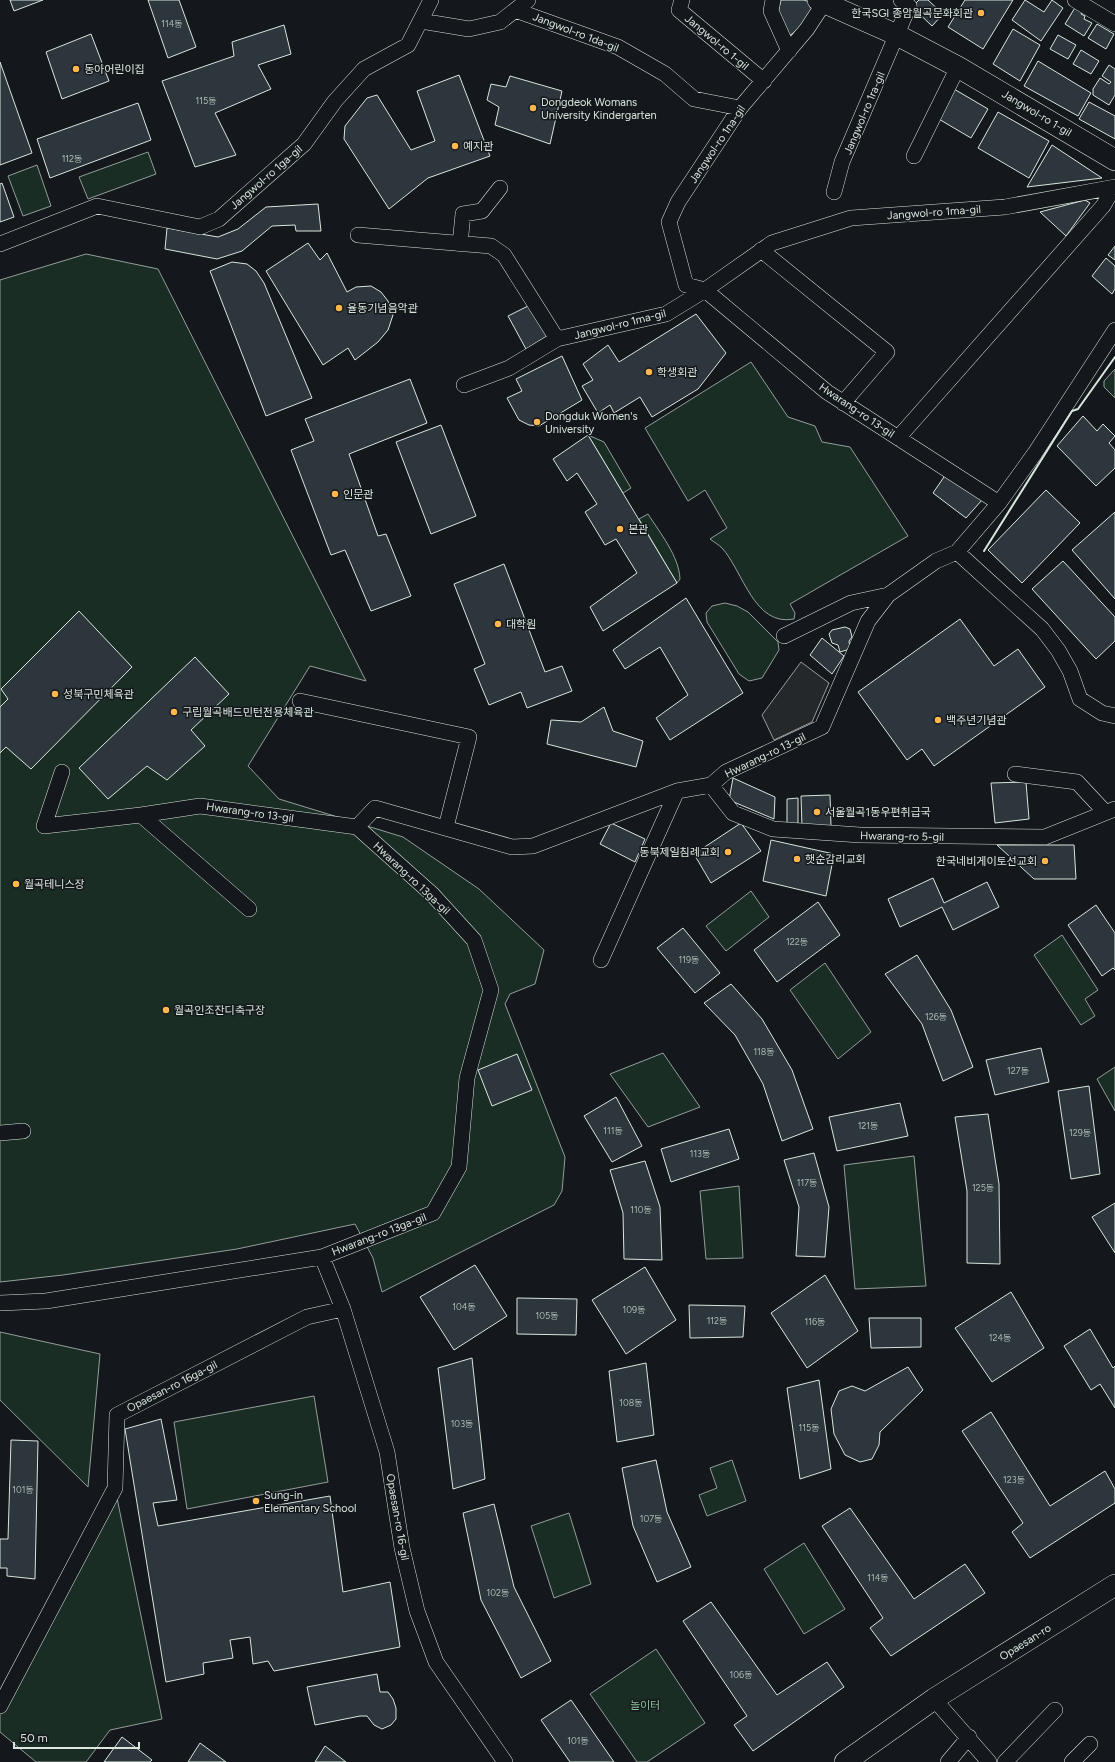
<svg xmlns="http://www.w3.org/2000/svg" width="1115" height="1762" font-family="Figtree,'Noto Sans KR',sans-serif">
<rect width="100%" height="100%" fill="#14181c"/>
<path fill="#1a2d24" stroke="#939e99" d="M148,152L156,174L88,199L79,177Z
M37,165L51,206L23,216L8,176Z
M86,254L158,269L366,681L310,666L248,766L279,799L403,837L479,889L544,950L535,984L510,994L505,1004L565,1157L562,1191L554,1205L382,1292L373,1258L355,1224L237,1249L63,1275L0,1282V280Z
M751,362L788,417L815,426L822,442L850,447L908,536L790,604L795,613L794,619C754,627 743,571 722,548C719,545 714,542 710,539L727,528L705,490L688,501L645,428Z
M1115,369V398L1104,387V381Z
M588,435L604,442L631,488L623,493Z
M648,514C660,533 679,556 680,579L677,583L639,519Z
M725,603L737,606L748,612L778,642L779,650L762,678L749,681L739,674L707,622L706,613L712,606Z
M751,891L769,917L726,951L706,926Z
M1062,935L1098,990L1085,999L1095,1016L1081,1025L1034,955Z
M825,963L871,1032L838,1059L790,990Z
M663,1053L700,1107L648,1127L610,1074Z
M1115,1067V1111L1097,1079Z
M914,1156L926,1286L855,1289L844,1165Z
M739,1186L743,1258L706,1259L700,1191Z
M0,1332L100,1354L88,1487L0,1400Z
M314,1396L328,1482L187,1509L174,1422Z
M732,1460L746,1501L707,1516L699,1495L717,1488L710,1468Z
M115,1488L162,1719L110,1730L86,1762H36L0,1732V1706Z
M569,1513L591,1584L554,1598L531,1526Z
M804,1543L845,1609L804,1634L764,1569Z
M656,1649L705,1723L647,1762H637L590,1694Z"/>
<path fill="#24282b" stroke="#939e99" d="M801,662L829,683L812,722L774,740L762,715Z"/>
<path fill="#2c363c" stroke="#d8e6dc" d="M10,0H43L14,11Z
M148,0H179L196,47L168,58Z
M781,0H804L814,4L801,27L788,37L778,12Z
M919,0H928L943,14L932,26L912,7Z
M965,0H1013L983,49L948,27Z
M1025,0L1044,12L1052,0L1063,8L1041,41L1012,20Z
M1076,6L1083,11L1081,14L1085,16L1084,19L1092,23L1084,36L1065,24Z
M1097,24L1114,34L1106,49L1088,38Z
M284,25L291,54L258,65L271,89L215,113L236,155L195,167L162,81L234,56L232,42Z
M1013,29L1040,45L1020,81L993,64Z
M91,34L109,81L62,99L46,52Z
M1058,35L1076,45L1068,59L1050,49Z
M1081,50L1099,61L1091,74L1073,64Z
M1038,61L1091,93L1078,116L1024,86Z
M0,62L32,153L0,165Z
M1109,65L1115,69V95L1109,105L1093,95V89L1100,78L1109,84L1111,82L1102,76Z
M459,75L490,156L428,178L389,209L344,139L345,126L367,98L377,95L411,150L435,141L417,91Z
M510,76L562,91L550,144L495,125L499,107L487,100L491,84L506,87Z
M954,89L988,109L971,138L937,118Z
M1089,102L1115,116V139L1079,119Z
M138,103L151,140L50,178L37,139Z
M998,112L1049,141L1029,178L978,148Z
M1052,145L1102,178L1027,187Z
M2,183L14,217L0,222V184Z
M1085,200L1090,203L1066,236L1040,212Z
M318,204L321,231H296L295,225L272,226L242,251L217,259L165,249L167,228L218,237L238,229L266,207Z
M308,243L320,260L327,253L347,292L356,287L371,286L381,292L388,301L393,315L388,330L378,342L355,360L348,348L323,365L266,271Z
M1115,246V260L1108,255Z
M1106,258L1115,266V289L1112,294L1092,276Z
M232,262L247,264L256,271L264,283L312,398L266,416L210,271Z
M528,306L547,336L526,349L508,316Z
M696,314L726,353L698,389L652,417L640,397L614,413L610,405L598,413L582,386L593,380L583,364L608,345L619,362Z
M562,356L582,400L539,426L529,425L519,420L507,398L522,391L516,379Z
M410,379L427,423L349,454L378,536L386,534L411,596L371,611L345,550L331,555L291,450L314,441L305,419Z
M1083,416L1097,431L1103,424L1115,436L1109,443L1115,450V468L1096,486L1057,446Z
M441,425L476,516L431,534L396,442Z
M588,435L677,583L603,631L590,607L637,573L616,539L605,545L585,512L597,504L577,473L567,481L553,459Z
M946,474L982,500L966,518L933,493Z
M1046,490L1080,523L1022,583L988,550Z
M1115,512V599L1072,550Z
M1063,561L1115,617V641L1096,659L1032,589Z
M504,564L545,672L562,666L572,691L527,708L521,692L489,705L474,669L485,664L454,584Z
M686,598L743,693L670,740L656,718L688,695L660,647L625,669L613,650Z
M79,611L132,667L31,769L6,747L0,753V707L8,699L1,689Z
M960,619L994,666L1018,649L1045,687L934,766L922,749L907,760L858,692Z
M845,627L850,629L852,637L849,641L850,649L840,652L838,645L832,643L829,634L832,630Z
M822,638L844,656L832,674L810,655Z
M195,657L229,694L191,730L205,746L167,780L147,766L108,799L79,768Z
M604,707L613,731L643,741L636,767L547,744L551,720L581,722Z
M733,778L775,797L774,819L729,800Z
M1026,782L1029,819L995,823L991,783Z
M830,795L831,826H802L801,796Z
M798,798V825L787,826V799Z
M611,823L645,839L635,862L600,844Z
M741,823L761,851L711,883L694,854Z
M771,840L834,854L826,896L763,881Z
M997,845H1074L1076,879H1034Z
M933,878L944,903L987,882L999,907L953,930L942,907L900,927L888,899Z
M818,902L840,935L777,982L754,950Z
M1096,905L1115,933V970L1113,968L1102,976L1068,925Z
M683,928L720,973L695,993L657,948Z
M917,955L951,1010L973,1067L943,1081L922,1024L885,974Z
M731,984L762,1019L792,1070L813,1129L782,1141L763,1084L735,1035L704,1003Z
M1041,1048L1049,1082L995,1095L986,1060Z
M517,1054L532,1090L492,1106L478,1070Z
M1089,1086L1100,1174L1071,1179L1058,1091Z
M616,1097L642,1146L612,1162L584,1116Z
M900,1103L908,1136L837,1151L829,1117Z
M988,1114L999,1184L1000,1264L967,1263V1191L955,1117Z
M729,1129L739,1159L671,1182L661,1149Z
M814,1153L829,1207L825,1257L796,1256L799,1207L784,1160Z
M645,1161L660,1207L662,1260L624,1259L623,1213L610,1170Z
M1115,1203V1253L1092,1217Z
M475,1265L507,1316L454,1350L420,1297Z
M645,1267L676,1320L626,1354L592,1300Z
M825,1275L858,1331L807,1368L771,1313Z
M1011,1292L1044,1348L992,1382L955,1328Z
M517,1298L577,1299L576,1335L517,1334Z
M689,1305L745,1306L743,1337L690,1338Z
M869,1318H921V1347L871,1348Z
M1090,1329L1113,1368L1115,1366V1408L1100,1384L1091,1390L1064,1346Z
M472,1358L485,1479L453,1489L438,1368Z
M646,1363L654,1435L617,1442L609,1371Z
M908,1367L923,1390L880,1432L879,1445L872,1459L860,1462L845,1455L834,1434L831,1409L839,1391L852,1386L865,1391Z
M819,1380L831,1469L800,1479L787,1388Z
M991,1412L1050,1506L1105,1471L1115,1489V1503L1030,1558L1012,1532L1023,1523L962,1431Z
M161,1419L177,1500L153,1503L158,1526L330,1496L343,1592L390,1582L400,1647L274,1671L268,1661L253,1664L250,1637L230,1640L233,1658L203,1663L204,1674L166,1682L125,1429Z
M11,1440L38,1441L35,1579L7,1576V1568H0V1539H8Z
M656,1460L667,1512L691,1567L657,1582L633,1526L622,1468Z
M494,1504L514,1587L551,1661L521,1678L481,1600L463,1513Z
M850,1508L914,1599L965,1564L985,1593L891,1656L870,1628L883,1618L822,1526Z
M711,1602L777,1695L827,1662L844,1687L753,1751L734,1725L747,1716L683,1621Z
M377,1674L380,1692H388L393,1699L396,1708V1719L391,1725L382,1729L374,1725L367,1716H360L315,1725L307,1687Z
M571,1700L614,1762H570L541,1720Z
M122,1737L152,1760L150,1762H104Z
M200,1743L226,1762H188Z
M325,1746L346,1762H315Z"/>
<g fill="none" stroke-linecap="round" stroke-linejoin="round">
<defs>
<path id="street" d="M682,0L679,10L764,81
M773,0L771,11L789,51
M1075,0L1115,24
M824,3L807,29L740,108L678,202L669,222L686,285L705,290L827,392L999,503
M515,10L618,47L665,74L694,99L740,108
M421,21L469,29L500,22L528,0
M914,156L958,67
M834,192L842,162L909,6L901,0
M358,235L491,246L504,255L557,339
M0,244L97,206L200,227L219,219L304,144L335,101L364,69L408,45L431,0
M460,244L463,214L482,211L500,188
M761,250L887,352L843,403
M464,385L509,368L557,339L666,314L705,290L772,243L851,218L1005,207L1115,187
M898,438L1103,206L1113,189
M957,552L1042,629L1058,650L1070,671L1080,699L1102,713L1115,716
M784,636L851,603L888,595
M300,701L469,737L446,827
M62,772L44,826L141,815L200,806L357,827
M1015,774L1077,782L1105,812
M711,785L733,813L773,829L860,835L1045,837L1115,809
M141,815L249,909
M357,827L375,808L512,847L533,846L677,791L711,785L726,772L822,727L868,621L888,595L936,561L957,552L999,503L1035,453L1115,330
M601,960L677,791
M0,1133L23,1131
M322,1257L343,1309L387,1452L402,1548L417,1611L436,1662L505,1762
M0,1303L46,1301L322,1257L433,1213L459,1167L467,1078L491,990L474,940L432,894L357,827
M934,1699L989,1762
M0,1706L115,1488L117,1415L307,1317L343,1309
M948,1762L969,1737
M1005,1762L1055,1710
M1072,1762L1090,1744"/>
<path id="secondary" d="M818,0L897,35L958,67L1115,160
M845,1762L934,1699L1115,1585"/>
</defs>
<use href="#street" stroke="#d8e6dc" stroke-width="16"/>
<use href="#secondary" stroke="#d8e6dc" stroke-width="22"/>
<use href="#street" stroke="#14181c" stroke-width="15"/>
<use href="#secondary" stroke="#14181c" stroke-width="21"/>
<path stroke="#d8e6dc" stroke-width="2" d="M984,551L1072,411L1078,409L1115,357"/>
</g>
<g fill="#ffb74d" stroke="#14181c" stroke-width="1.5">
<circle cx="981" cy="13" r="4"/>
<circle cx="76" cy="69" r="4"/>
<circle cx="533" cy="108" r="4"/>
<circle cx="455" cy="146" r="4"/>
<circle cx="339" cy="308" r="4"/>
<circle cx="649" cy="372" r="4"/>
<circle cx="537" cy="422" r="4"/>
<circle cx="335" cy="494" r="4"/>
<circle cx="620" cy="529" r="4"/>
<circle cx="498" cy="624" r="4"/>
<circle cx="55" cy="694" r="4"/>
<circle cx="174" cy="712" r="4"/>
<circle cx="938" cy="720" r="4"/>
<circle cx="817" cy="812" r="4"/>
<circle cx="728" cy="852" r="4"/>
<circle cx="797" cy="859" r="4"/>
<circle cx="1045" cy="861" r="4"/>
<circle cx="16" cy="884" r="4"/>
<circle cx="166" cy="1010" r="4"/>
<circle cx="256" cy="1501" r="4"/>
</g>
<g text-anchor="middle" stroke-width="3" stroke-linejoin="round" paint-order="stroke">
<g font-size="9" fill="#adbab4">
<text x="172" y="27">114동</text>
<text x="206" y="104">115동</text>
<text x="72" y="162">112동</text>
<text x="797" y="945">122동</text>
<text x="689" y="963">119동</text>
<text x="936" y="1020">126동</text>
<text x="764" y="1055">118동</text>
<text x="1018" y="1074">127동</text>
<text x="868" y="1129">121동</text>
<text x="613" y="1134">111동</text>
<text x="1080" y="1136">129동</text>
<text x="700" y="1157">113동</text>
<text x="807" y="1186">117동</text>
<text x="983" y="1191">125동</text>
<text x="641" y="1213">110동</text>
<text x="464" y="1310">104동</text>
<text x="634" y="1313">109동</text>
<text x="547" y="1319">105동</text>
<text x="717" y="1324">112동</text>
<text x="815" y="1325">116동</text>
<text x="1000" y="1341">124동</text>
<text x="631" y="1406">108동</text>
<text x="462" y="1427">103동</text>
<text x="809" y="1431">115동</text>
<text x="1014" y="1483">123동</text>
<text x="23" y="1493">101동</text>
<text x="651" y="1522">107동</text>
<text x="878" y="1581">114동</text>
<text x="498" y="1596">102동</text>
<text x="741" y="1678">106동</text>
<text x="578" y="1744">101동</text>
</g>
<g font-size="11" fill="#d8e6dc" stroke="#14181c" text-anchor="start">
<text x="973" y="17" text-anchor="end">한국SGI 종암월곡문화회관</text>
<text x="84" y="73">동아어린이집</text>
<text x="541" y="106">Dongdeok Womans<tspan x="541" dy="13">University Kindergarten</tspan></text>
<text x="463" y="150">예지관</text>
<text x="347" y="312">율동기념음악관</text>
<text x="657" y="376">학생회관</text>
<text x="545" y="420">Dongduk Women's<tspan x="545" dy="13">University</tspan></text>
<text x="343" y="498">인문관</text>
<text x="628" y="533">본관</text>
<text x="506" y="628">대학원</text>
<text x="63" y="698">성북구민체육관</text>
<text x="182" y="716">구립월곡배드민턴전용체육관</text>
<text x="946" y="724">백주년기념관</text>
<text x="825" y="816">서울월곡1동우편취급국</text>
<text x="720" y="856" text-anchor="end">동북제일침례교회</text>
<text x="805" y="863">햇순감리교회</text>
<text x="1037" y="865" text-anchor="end">한국네비게이토선교회</text>
<text x="24" y="888">월곡테니스장</text>
<text x="174" y="1014">월곡인조잔디축구장</text>
<text x="264" y="1499">Sung-in<tspan x="264" dy="13">Elementary School</tspan></text>
</g>
<g font-size="11" fill="#d8e6dc" stroke="#14181c">
<text transform="translate(576 32) rotate(21)" y="4">Jangwol-ro 1da-gil</text>
<text transform="translate(717 42) rotate(40)" y="4">Jangwol-ro 1-gil</text>
<text transform="translate(864 113) rotate(-67)" y="4">Jangwol-ro 1ra-gil</text>
<text transform="translate(1037 113) rotate(31)" y="4">Jangwol-ro 1-gil</text>
<text transform="translate(717 144) rotate(-56)" y="4">Jangwol-ro 1na-gil</text>
<text transform="translate(266 177) rotate(-41)" y="4">Jangwol-ro 1ga-gil</text>
<text transform="translate(934 212) rotate(-4)" y="4">Jangwol-ro 1ma-gil</text>
<text transform="translate(620 324) rotate(-14)" y="4">Jangwol-ro 1ma-gil</text>
<text transform="translate(857 410) rotate(34)" y="4">Hwarang-ro 13-gil</text>
<text transform="translate(765 755) rotate(-26)" y="4">Hwarang-ro 13-gil</text>
<text transform="translate(250 812) rotate(8)" y="4">Hwarang-ro 13-gil</text>
<text transform="translate(902 836) rotate(1)" y="4">Hwarang-ro 5-gil</text>
<text transform="translate(412 878) rotate(43)" y="4">Hwarang-ro 13ga-gil</text>
<text transform="translate(379 1234) rotate(-21)" y="4">Hwarang-ro 13ga-gil</text>
<text transform="translate(172 1386) rotate(-27)" y="4">Opaesan-ro 16ga-gil</text>
<text transform="translate(398 1517) rotate(80)" y="4">Opaesan-ro 16-gil</text>
<text transform="translate(1025 1642) rotate(-32)" y="4">Opaesan-ro</text>
</g>
<g font-size="11" fill="#8ac095" stroke="#14181c">
<text x="645" y="1709">놀이터</text>
</g>
</g>
<path d="M14 1742v6h125v-6" fill="none" stroke="#d8e6dc" stroke-width="2"/>
<text x="20" y="1742" font-size="12" fill="#d8e6dc" stroke="#14181c" stroke-width="3" paint-order="stroke">50 m</text>
</svg>
